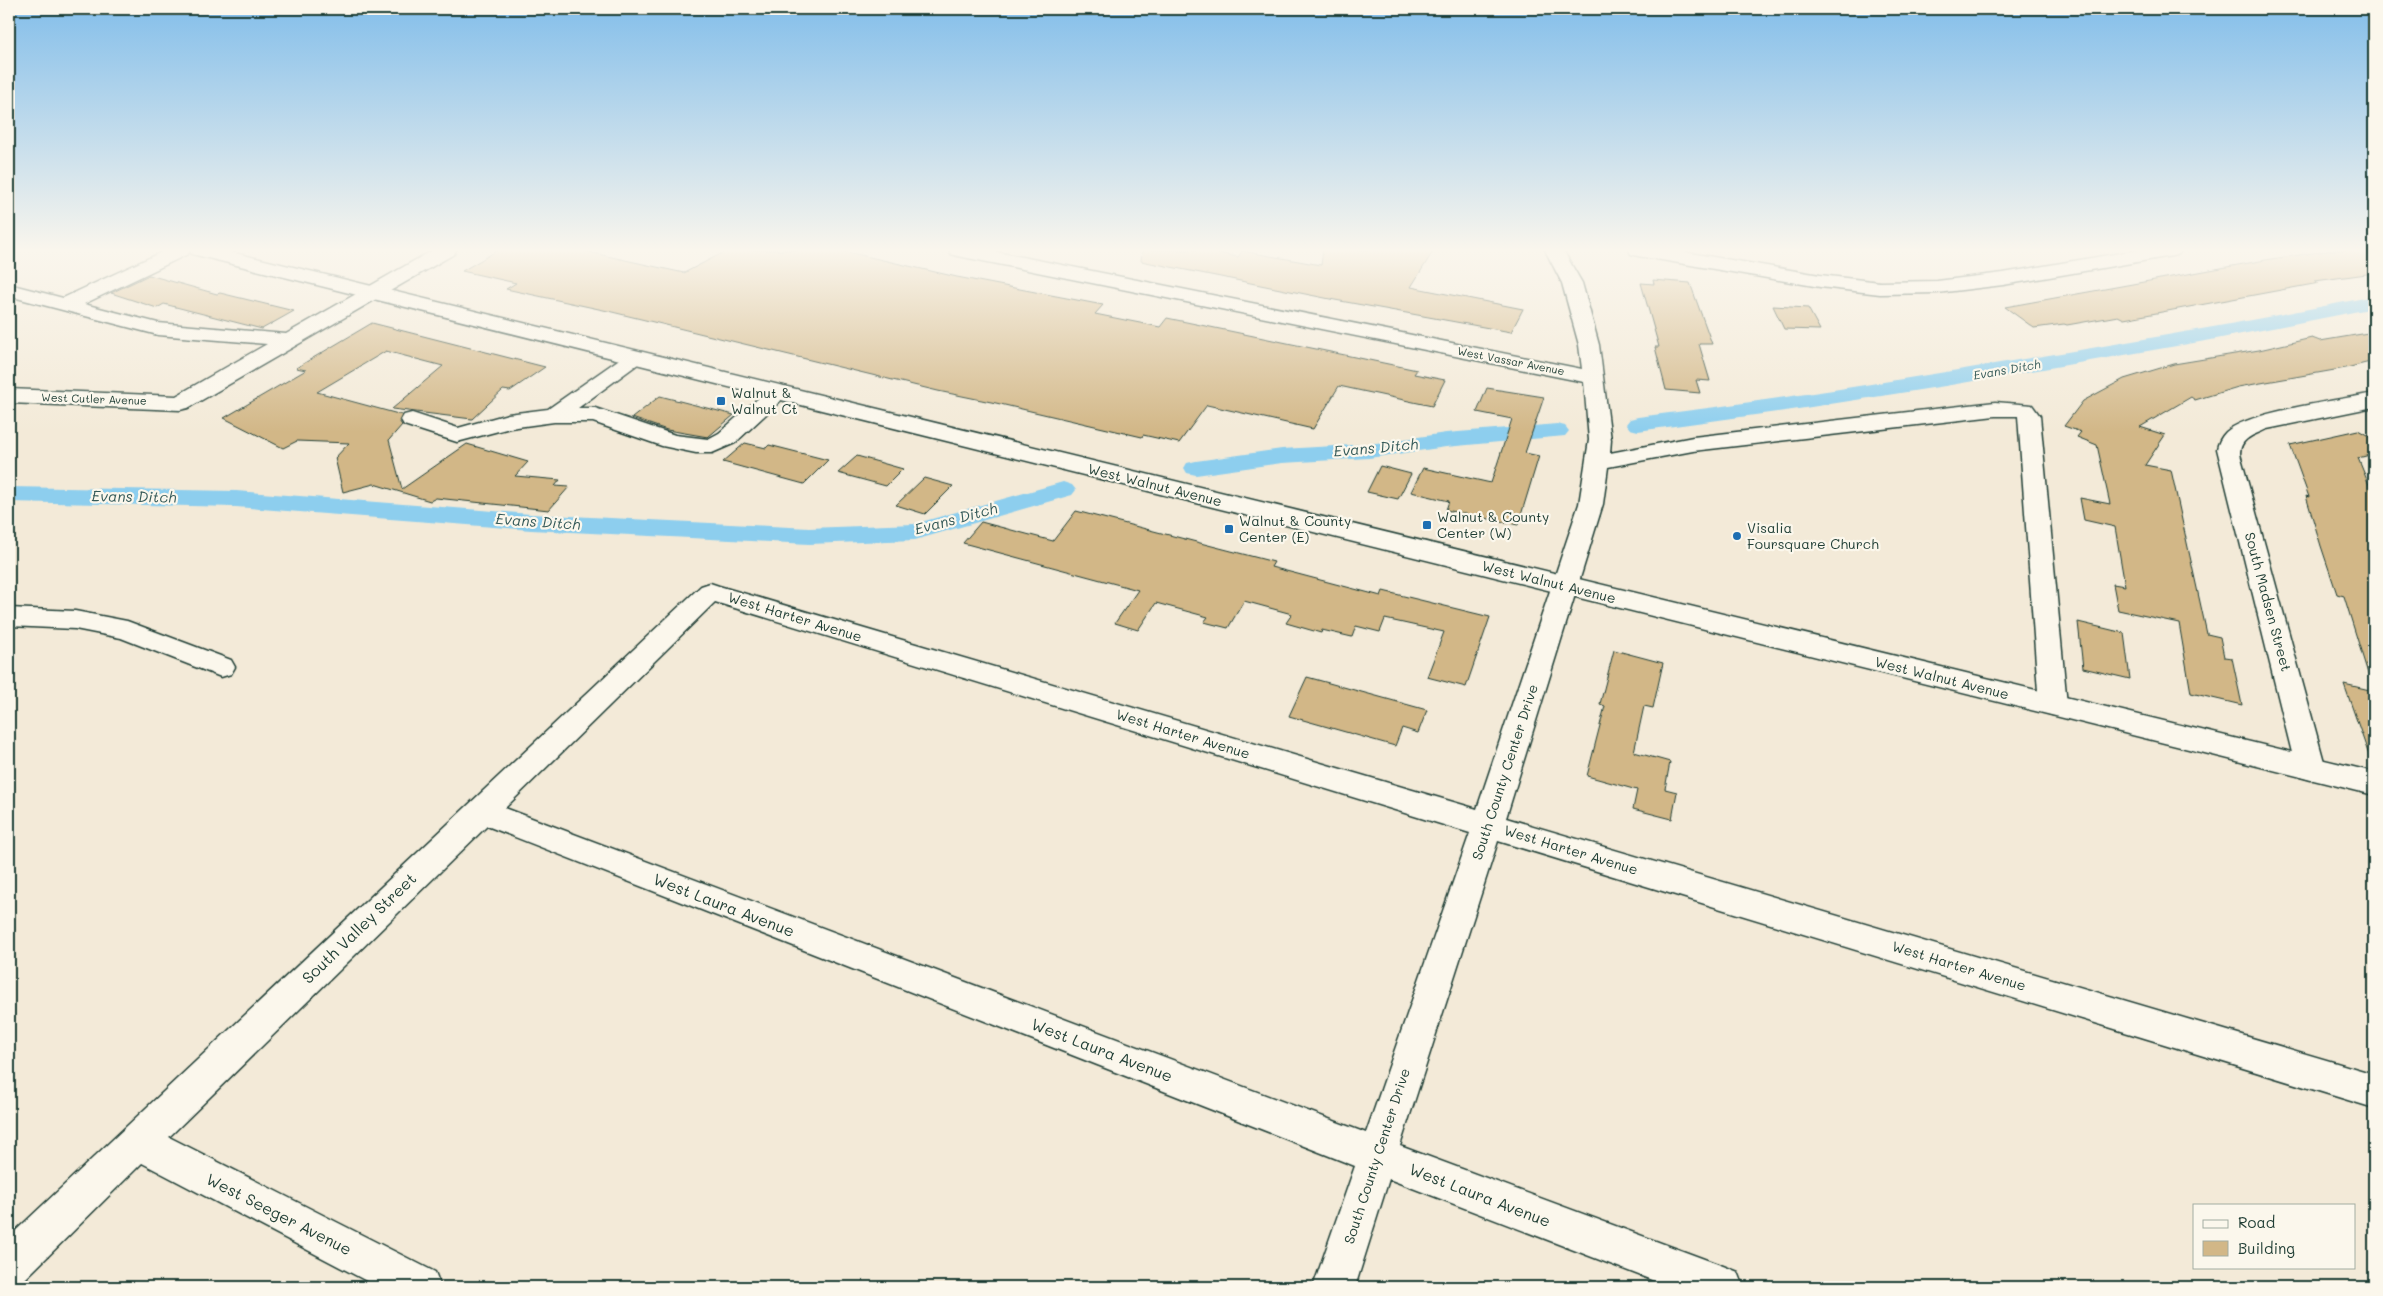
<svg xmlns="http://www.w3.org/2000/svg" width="2383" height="1296" font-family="Mali,sans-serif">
<rect width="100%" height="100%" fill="#f3ead8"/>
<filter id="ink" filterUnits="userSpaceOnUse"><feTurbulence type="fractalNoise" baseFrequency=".02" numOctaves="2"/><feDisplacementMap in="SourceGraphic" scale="10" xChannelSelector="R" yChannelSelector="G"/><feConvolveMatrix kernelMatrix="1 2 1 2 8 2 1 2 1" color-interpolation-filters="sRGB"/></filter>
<g filter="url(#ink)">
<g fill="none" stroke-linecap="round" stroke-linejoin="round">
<path fill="#8dceee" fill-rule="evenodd" d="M2374,296V308L2211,340L1945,386L1792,410L1638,431L1630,429L1626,424L1630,419L1638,417C1767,401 1895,381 2024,359C2141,340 2258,320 2374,296Z
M1557,424L1565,426L1569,431L1565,436L1446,447L1369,458L1282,463L1196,475L1187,473L1184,468L1187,463L1196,461L1282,449L1369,444L1446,433Z
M1063,482L1072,485L1076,490L1072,495L915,540L809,544L531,530L236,507L9,502V487L236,491L531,514L809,528L914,524Z"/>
</g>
<path fill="#d2b787" stroke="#1f3d34" d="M498,250H580L684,273L728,250H839L957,277L1103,305L1095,314L1160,327L1167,318L1417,370L1414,374L1445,380L1432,406L1339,386L1313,429L1207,405L1179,443L1143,435L1142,437L996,403L938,391L608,311L506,289L516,283L462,271Z
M1142,250H1204L1238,257L1242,251L1321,265L1323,250H1434L1411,287L1523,309L1511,332L1335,300L1141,261Z
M2333,250H2374V273L2315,281L2319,283L2124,319L2118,316L2067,325L2064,324L2034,328L2005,307L2271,259Z
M149,275L217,294L220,293L294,311L262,329L164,304L157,308L111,293Z
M1653,280L1690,283L1712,344H1699L1710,381L1696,380L1700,393L1666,390L1655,347H1659L1641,283L1654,284Z
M1773,306L1808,308L1820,330L1784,329Z
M372,323L545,367L510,391L503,390L472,419L392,409L443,366L386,351L317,392L402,415L399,421L402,425L389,440L402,489L467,444L528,462L515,476L560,480L555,486L569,487L549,510L436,498L430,501L374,484L343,492L335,458L349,443L297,441L283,448L224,418L306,370L296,368Z
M2374,332V361L2346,368L2238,387L2195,400L2191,397L2140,427L2165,435L2145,465L2171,470L2207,634L2220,637L2224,657L2232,658L2242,705L2191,693L2179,623L2118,610L2113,584L2125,586L2115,527L2084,520L2080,498L2110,504L2097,445L2077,437L2081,432L2064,426L2083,401L2124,379L2174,364L2259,350L2312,338L2320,341Z
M1487,388L1544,397L1525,453L1539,456L1518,525L1446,510L1449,501L1411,492L1423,468L1491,483L1512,419L1477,412Z
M660,396L734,415L708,437L667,430L632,418Z
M2358,430L2374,439V454L2358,458L2374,497V676L2369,677L2344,596L2337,594L2321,546L2306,496L2309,497L2290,445Z
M745,443L766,448L769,445L828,460L804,484L723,462Z
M857,456L903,469L886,486L838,473Z
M1380,466L1411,474L1398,499L1367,492Z
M924,478L953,486L925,514L896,505Z
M1076,511L1274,562L1271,567L1381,596L1383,591L1490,617L1466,687L1427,677L1444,632L1385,619L1380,632L1356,626L1352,637L1322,630L1321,633L1286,623L1292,614L1244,601L1228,628L1204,622L1208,617L1156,603L1138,630L1115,623L1138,590L963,543L981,522L1053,541Z
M2078,622L2124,633L2130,679L2083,668Z
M1614,650L1663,663L1653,708L1644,706L1634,752L1670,762L1665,789L1677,792L1672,819L1633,809L1637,790L1587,776L1605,706L1600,704Z
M1307,677L1427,710L1418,733L1402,728L1395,746L1289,716Z
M2344,684L2374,691V760L2371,761Z"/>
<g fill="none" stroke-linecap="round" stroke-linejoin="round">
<defs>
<path id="minor" d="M166,250H190L188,254L84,304L158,323L286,334L433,250H456L454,254L188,408L180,410L9,403V389L176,396L267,344L158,335L9,296V284L63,298Z
M949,250H987L1582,369L1579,345L1562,283L1545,250H1563L1582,283L1599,345L1611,440L1610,453L1693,437L1995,402L2032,405L2040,416L2067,705L2063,712L2053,715L2043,712L2039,705L2018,416H1995L1693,451L1608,467L1603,504L1506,818L2374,1074V1108L1498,841L1400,1146L1723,1266L1738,1272L1744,1287H1670L1389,1179L1355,1287H1313L1355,1166L487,826L169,1137L435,1272L441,1287H378L142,1163L24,1280L9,1285V1237L701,586L710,583L719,586L1477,809L1579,504L1589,440L1584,382L958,256L951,254ZM715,602L1470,833L1366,1133L505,808Z
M1629,250H1672L1820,275L1880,282L1937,281L2003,273L2138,250H2181L2179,254L2172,256L2003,285L1937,293L1880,294L1820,287L1638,256L1631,254Z
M635,351L642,353L646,357L642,361L578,408H595L675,435L708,439L719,433L771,387L779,385L787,387L790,392L735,443L712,453H696L662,446L593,422H554L510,428L457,442L404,425L401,420L404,415L412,413L458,428L508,414L548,409L628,353Z
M2374,393V407L2267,429C2254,435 2240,438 2240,454L2326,769L2322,777L2311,780L2300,777L2296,769L2217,449C2218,443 2221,437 2226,432C2249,411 2341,400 2374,393Z
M9,608L75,611L127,621L231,660L235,667L231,674L221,677L121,638L75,629L9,626Z"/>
<path id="major" d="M190,250H223L2374,772V795L192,254Z"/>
</defs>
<use href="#minor" stroke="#1f3d34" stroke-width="3"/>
<use href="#major" stroke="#1f3d34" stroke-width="3"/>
<use href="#minor" fill="#fbf7ec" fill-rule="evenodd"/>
<use href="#major" fill="#fbf7ec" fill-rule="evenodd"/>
</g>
</g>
<linearGradient id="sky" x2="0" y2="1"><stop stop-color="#83beea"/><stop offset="0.58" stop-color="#faf6ed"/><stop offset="1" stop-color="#faf6ed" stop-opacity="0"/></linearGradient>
<rect width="2383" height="432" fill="url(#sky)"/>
<g fill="#1f6fb2" stroke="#fbf7ec" stroke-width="2">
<rect x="716" y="396" width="10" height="10" rx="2.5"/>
<rect x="1422" y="520" width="10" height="10" rx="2.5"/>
<rect x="1224" y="524" width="10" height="10" rx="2.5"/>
<circle cx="1737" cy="536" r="5"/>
</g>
<g text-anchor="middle" stroke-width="4.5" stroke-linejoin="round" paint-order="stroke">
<g font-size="11" fill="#1f3d34" stroke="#fbf7ec">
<text transform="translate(1511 361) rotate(11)" y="4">West Vassar Avenue</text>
<text transform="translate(94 399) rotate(2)" y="4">West Cutler Avenue</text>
</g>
<g font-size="12" font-style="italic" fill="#355a59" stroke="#fbf7ec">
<text transform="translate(2007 370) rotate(-10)" y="4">Evans Ditch</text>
</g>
<g font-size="14" fill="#1f3d34" stroke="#fbf7ec" text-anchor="start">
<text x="731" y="398">Walnut &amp;<tspan x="731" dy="16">Walnut Ct</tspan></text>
<text x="1437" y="522">Walnut &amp; County<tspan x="1437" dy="16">Center (W)</tspan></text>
<text x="1239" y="526">Walnut &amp; County<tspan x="1239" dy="16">Center (E)</tspan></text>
<text x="1747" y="533">Visalia<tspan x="1747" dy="16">Foursquare Church</tspan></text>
</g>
<g font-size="14" fill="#1f3d34" stroke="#fbf7ec">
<text transform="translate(1155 485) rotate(14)" y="5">West Walnut Avenue</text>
<text transform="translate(1549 582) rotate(14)" y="5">West Walnut Avenue</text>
<text transform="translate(2268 602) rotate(75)" y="5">South Madsen Street</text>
<text transform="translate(795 617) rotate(17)" y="5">West Harter Avenue</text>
<text transform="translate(1942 678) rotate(14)" y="5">West Walnut Avenue</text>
<text transform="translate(1183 734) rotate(17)" y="5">West Harter Avenue</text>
<text transform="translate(1505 772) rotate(-72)" y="5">South County Center Drive</text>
<text transform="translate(1571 850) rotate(17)" y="5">West Harter Avenue</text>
<text transform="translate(1959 966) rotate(17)" y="5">West Harter Avenue</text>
<text transform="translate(1377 1156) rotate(-72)" y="5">South County Center Drive</text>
</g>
<g font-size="15" font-style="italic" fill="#355a59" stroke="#fbf7ec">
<text transform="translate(1376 448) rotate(-5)" y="5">Evans Ditch</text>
<text transform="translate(134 497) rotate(1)" y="5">Evans Ditch</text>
<text transform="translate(956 519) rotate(-15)" y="5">Evans Ditch</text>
<text transform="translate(538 522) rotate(4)" y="5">Evans Ditch</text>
</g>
<g font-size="16" fill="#1f3d34" stroke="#fbf7ec">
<text transform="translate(724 905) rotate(21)" y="6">West Laura Avenue</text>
<text transform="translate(359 928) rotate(-44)" y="6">South Valley Street</text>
<text transform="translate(1102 1050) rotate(21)" y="6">West Laura Avenue</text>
<text transform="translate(1480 1195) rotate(21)" y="6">West Laura Avenue</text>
<text transform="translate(279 1214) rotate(27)" y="6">West Seeger Avenue</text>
</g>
</g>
<rect width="2383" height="1296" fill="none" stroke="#fbf7ec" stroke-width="30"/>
<rect x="15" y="15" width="2353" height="1266" fill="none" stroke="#1f3d34" stroke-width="2" filter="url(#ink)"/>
<rect x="2193" y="1204" width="162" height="65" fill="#fbf7ec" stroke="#a3ada2"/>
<rect x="2203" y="1220" width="25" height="8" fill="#fbf7ec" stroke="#a3ada2"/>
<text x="2238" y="1228" font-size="15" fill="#1f3d34">Road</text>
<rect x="2203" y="1241" width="25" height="15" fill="#d2b787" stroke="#a3ada2"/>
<text x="2238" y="1254" font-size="15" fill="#1f3d34">Building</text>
</svg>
